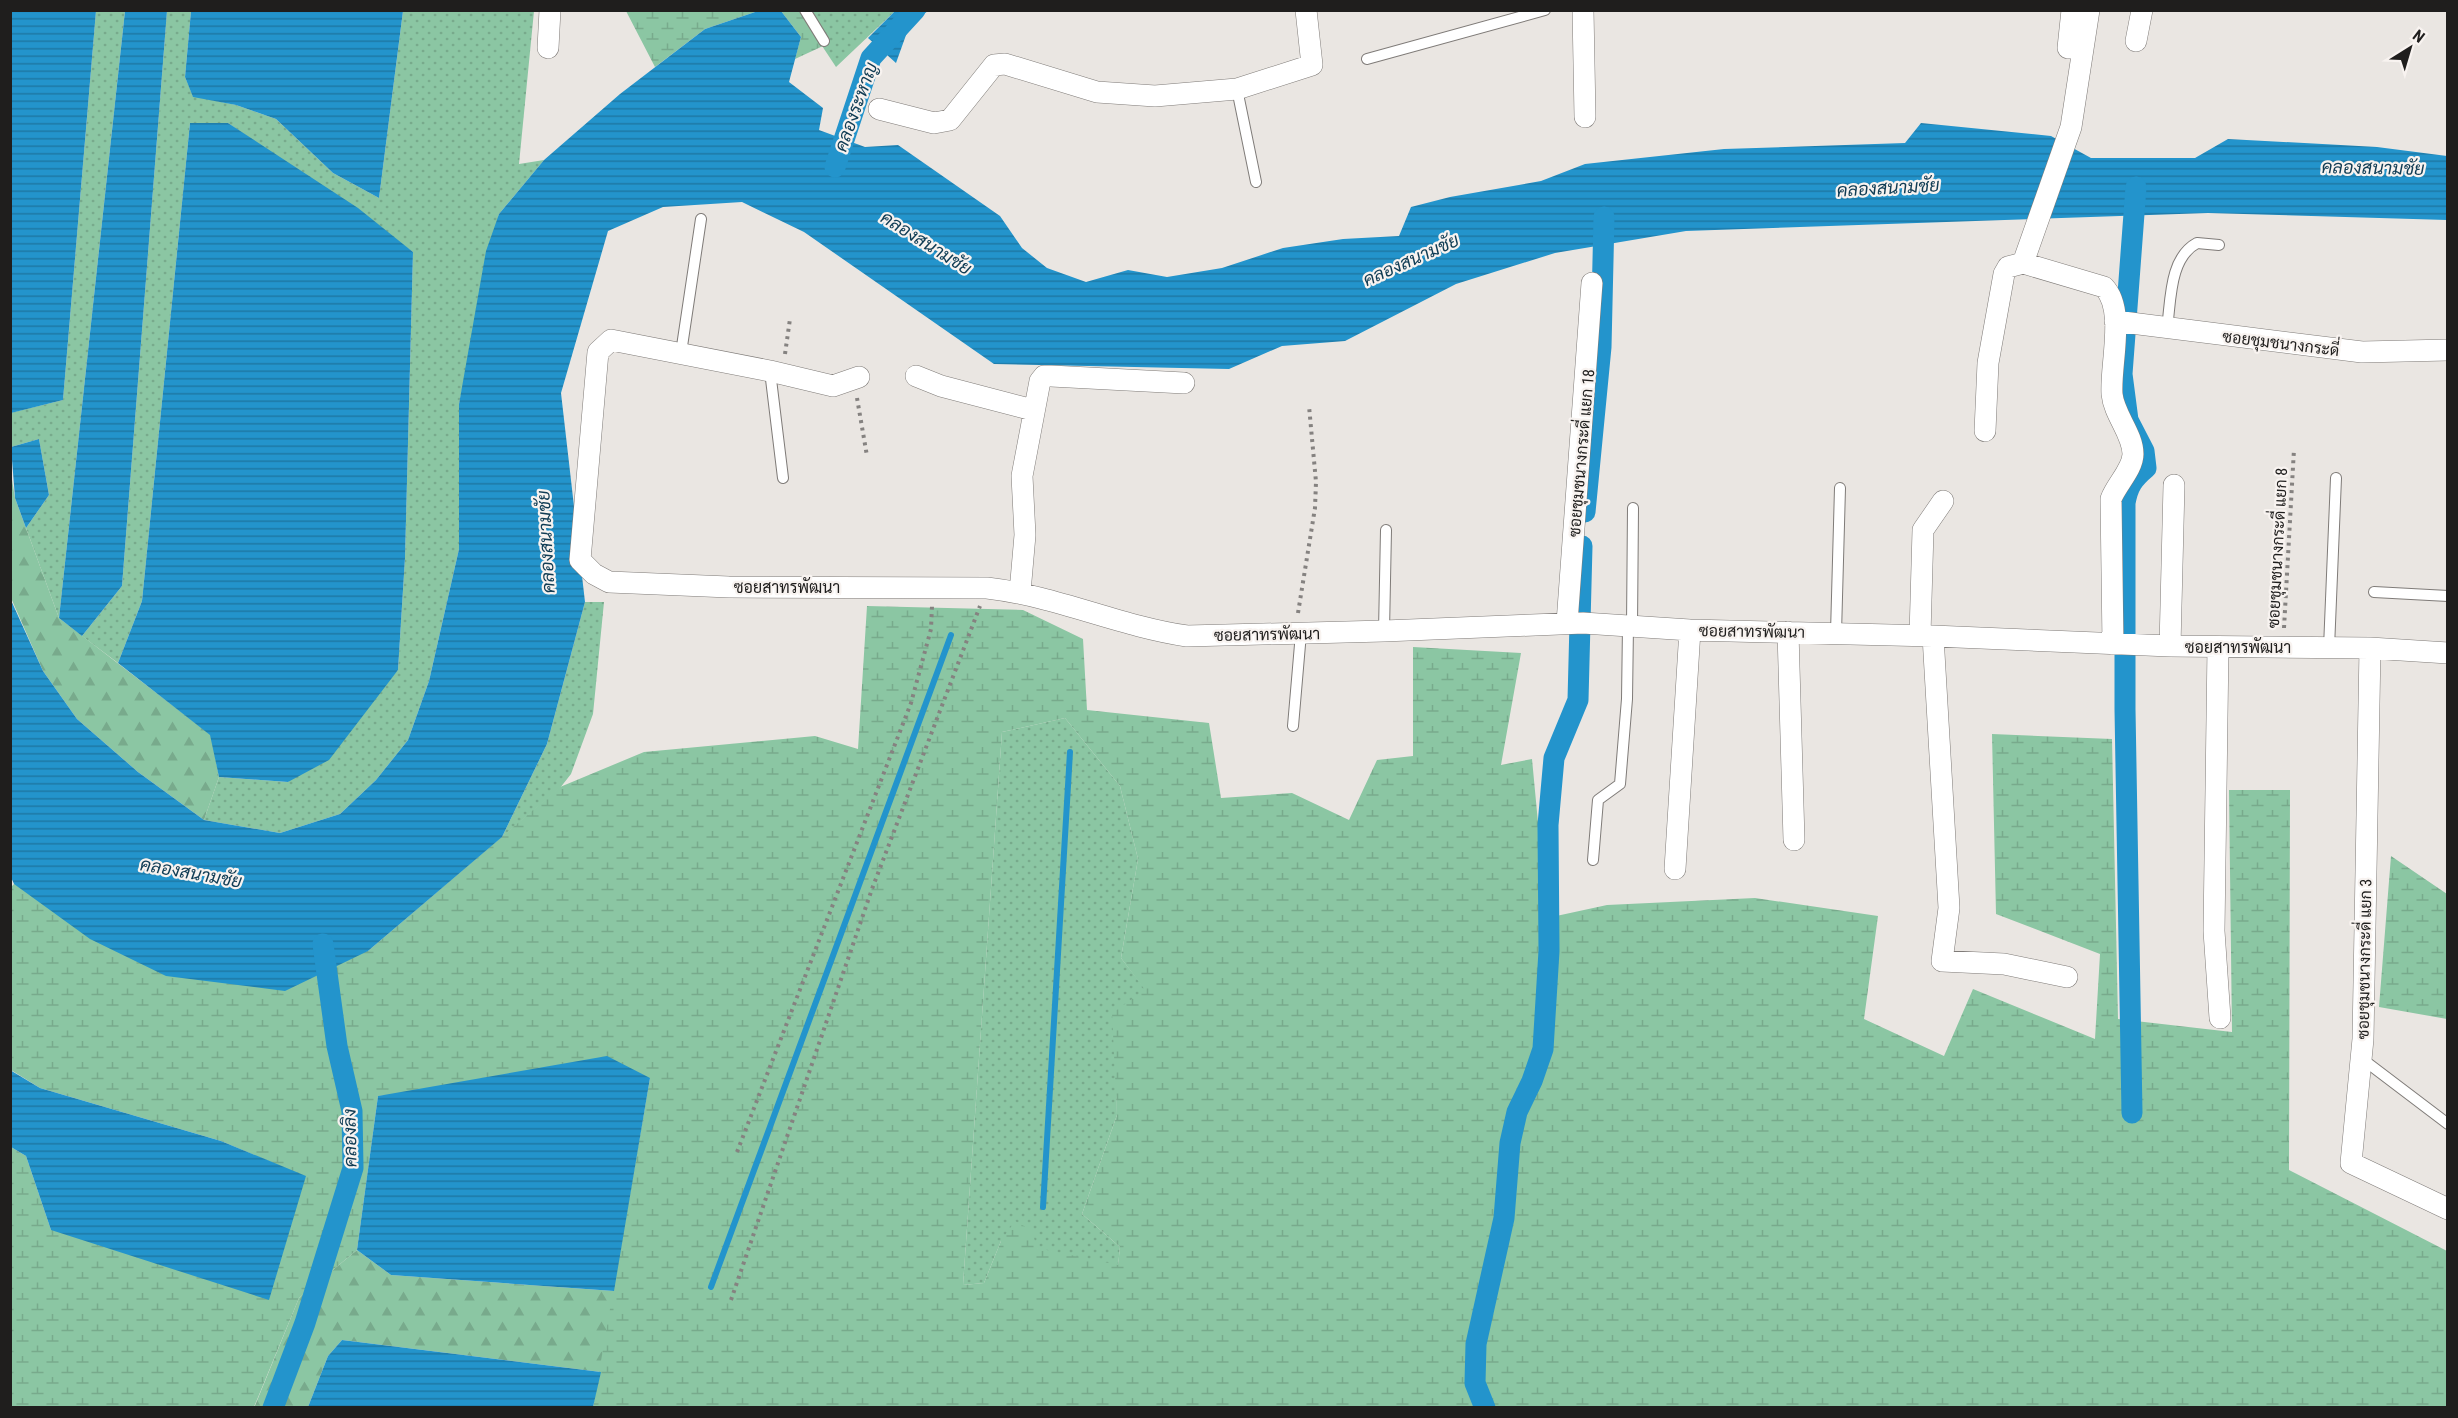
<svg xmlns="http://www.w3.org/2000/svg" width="2458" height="1418" font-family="'Roboto Condensed',Sarabun,sans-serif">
<defs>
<pattern id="grass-dots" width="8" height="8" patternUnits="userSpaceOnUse" patternTransform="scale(1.5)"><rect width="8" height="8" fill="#8bc6a3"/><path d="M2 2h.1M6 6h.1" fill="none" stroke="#78aa8c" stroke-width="1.8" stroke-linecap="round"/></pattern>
<pattern id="forest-firs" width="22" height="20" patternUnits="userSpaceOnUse" patternTransform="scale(1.5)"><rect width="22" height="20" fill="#8bc6a3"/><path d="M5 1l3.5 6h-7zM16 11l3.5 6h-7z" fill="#78aa8c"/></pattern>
<pattern id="wetland-marsh" width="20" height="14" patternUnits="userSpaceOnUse" patternTransform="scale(1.5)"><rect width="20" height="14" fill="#8bc6a3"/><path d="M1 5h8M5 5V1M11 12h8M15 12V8" fill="none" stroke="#78aa8c"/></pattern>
<pattern id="water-rules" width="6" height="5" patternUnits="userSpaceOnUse" patternTransform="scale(1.5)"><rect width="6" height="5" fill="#2394cc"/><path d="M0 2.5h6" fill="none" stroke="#1e78a5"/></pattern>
</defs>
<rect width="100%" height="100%" fill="#eae6e2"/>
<path fill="url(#grass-dots)" d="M96,11H125L59,618L26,528L49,495L39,439L11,447L10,413L63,400Z
M167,11H191L185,77L193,96L236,105L276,119L333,173L379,198L403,11H534L519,164L544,160L499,214L459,404V549L429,681L408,740L376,780L340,814L280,833L204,820L219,777L288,782L398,670L405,558L413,252L228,123H190L142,601L118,663L82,636L122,586Z
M799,11H895L836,67Z
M585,602H604L593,714L571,774L560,788L502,837L547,744Z
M1065,718L1120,786L1138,859L1121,958L1146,990L1116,1073L1117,1115L1082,1214L1120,1247L1118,1266L1001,1241L984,1283L963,1285L1002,732Z"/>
<path fill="url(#forest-firs)" d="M10,467L15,498L59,618L211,735L219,777L204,820L138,772L77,719L43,671L11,598Z
M357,1250L391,1275L614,1291L601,1372L342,1340L328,1356L308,1407L254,1408L299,1298Z"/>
<path fill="url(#wetland-marsh)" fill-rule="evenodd" d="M626,11H758L705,29L655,67Z
M781,11H799L823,46L795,59L801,37Z
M867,606L1023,610L1083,639L1087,710L1209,723L1221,798L1292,793L1349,820L1377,760L1413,756V647L1521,653L1501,765L1532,759L1547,918L1607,905L1755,898L1878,916L1864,1019L1944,1056L1973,989L2095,1039L2100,954L1996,914L1992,734L2112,739L2118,1019L2232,1032L2229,790H2290L2289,1170L2447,1251V1407H593L650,1078L378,1096L357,1250L299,1298L254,1407L11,1408V1147L26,1156L51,1230L306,1177L221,1141L40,1088L11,1070V887L14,884L368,951L560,787L644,752L815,736L858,749ZM1065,718L1120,786L1138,859L1121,958L1145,990L1112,1013L1117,1115L1082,1214L1120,1247L1118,1265L1037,1248L1032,1231L1015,1221L1001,1241L984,1283L963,1285L1002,732Z
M2391,856L2447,894V1019L2379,1007Z"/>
<path fill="url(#water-rules)" d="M10,11H96L63,400L11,413Z
M125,11H167L122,586L82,636L59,618Z
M191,11H403L379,198L333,173L276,119L236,105L193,97L185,77Z
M758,11H781L801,37L789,82L823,108L819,130L865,147L898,145L1000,216L1022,248L1047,268L1086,282L1128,270L1167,277L1222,268L1283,248L1343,239L1399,236L1411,207L1450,197L1541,181L1585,164L1724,149L1905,143L1921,123L2051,136L2091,158H2195L2228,139L2377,147L2447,156V220L2208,213L1686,231L1555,253L1456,284L1345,341L1282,346L1229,369L994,364L804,232L742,202L663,207L608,231L561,393L585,602L547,744L502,837L368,951L285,991L166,976L90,939L14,884L10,875V598L43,671L77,719L138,772L204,820L280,833L340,814L376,780L408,740L429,681L459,549V404L486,251L499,214L544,160L620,94L705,29Z
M895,11H928L910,24L896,63L868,38Z
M190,123H228L358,208L413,252L405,558L398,670L329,760L288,782L219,777L210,735L118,663L142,601Z
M39,439L49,495L26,528L15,498L11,447Z
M607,1056L650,1078L614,1291L391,1275L357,1250L378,1096Z
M10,1070L40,1088L221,1141L306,1176L269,1300L51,1230L26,1156L11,1147Z
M342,1340L601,1372L593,1407H308L328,1356Z"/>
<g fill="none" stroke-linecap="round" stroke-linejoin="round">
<path stroke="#2394cc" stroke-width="6" d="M1043,1207L1070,752
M711,1287L951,635"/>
<path stroke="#2394cc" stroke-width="21" d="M835,167L871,58L915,10
M1585,512L1601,347L1604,217
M2132,1113L2125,709V503C2128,486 2133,479 2146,468L2144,451L2128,420L2122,374L2136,187
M273,1408L305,1323L353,1168L352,1111L337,1046L323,944
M1485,1408L1475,1383L1476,1344L1504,1218L1510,1143L1517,1112L1532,1081L1543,1049L1549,951L1548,825L1554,758L1578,700L1582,546"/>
<defs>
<path id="lane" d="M805,10L824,41
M1367,59L1545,10
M1237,89L1256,182
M2167,328C2171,301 2169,258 2197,243L2219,245
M681,353L701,219
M770,371L783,478
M2374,592L2448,596
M1632,626L1633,508
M1384,631L1386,530
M1836,633L1840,488
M2329,648L2336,478
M1293,726L1301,633
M1593,860L1598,800L1620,784L1627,699L1628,626
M2361,1058L2448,1124"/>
<path id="street" d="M1583,10L1585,117
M2136,41L2142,10
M548,48L550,10
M2068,48L2072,10
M879,109L934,123L950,120L994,65L1005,64L1097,92L1155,96L1237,89L1312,65L1306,10
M2023,263L2104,287C2126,310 2110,364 2112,394C2114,415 2133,434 2133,454C2133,469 2116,485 2111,499L2113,644
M2115,321L2362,352L2448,350
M916,376L941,386L1033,410
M859,377L833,386L770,371L611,340L598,352L580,560L594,574L609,582L729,587L987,588C1056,596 1119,626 1187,636L1384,631L1583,623L1690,630L1933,636L2170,646L2370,648L2448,653
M1985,431L1988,363L2004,274L2008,267L2023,263L2071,127L2089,10
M1020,592L1025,535L1022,476L1040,381L1044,376H1051L1184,383
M1567,623L1592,283
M1788,632L1794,840
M1920,635L1923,530L1943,501
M1933,636L1949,908L1942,961L2004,964L2067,977
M2170,646L2174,485
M2218,647L2214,931L2220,1018
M2370,648L2363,1039L2351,1163L2448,1209
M1675,869L1690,630"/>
</defs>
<use href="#lane" stroke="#7f7b78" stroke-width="12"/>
<use href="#street" stroke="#7f7b78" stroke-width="22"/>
<path stroke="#858280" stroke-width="4" stroke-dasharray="3 4.5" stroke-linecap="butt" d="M785,354L790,319
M857,398L867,456
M1298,613L1315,508L1316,482L1309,406
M2284,628L2294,449
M737,1152L911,703L931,629L932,606
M731,1300L872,889L980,606"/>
<use href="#lane" stroke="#fff" stroke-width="10"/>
<use href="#street" stroke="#fff" stroke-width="21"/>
</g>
<g text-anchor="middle" stroke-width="4.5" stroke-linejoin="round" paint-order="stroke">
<g font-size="16" fill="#1f1e1d" stroke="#f8f3f0">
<text transform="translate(2281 343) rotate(7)" y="6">ซอยชุมชนางกระดี่</text>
<text transform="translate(1581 453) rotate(-85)" y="6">ซอยชุมชนางกระดี่ แยก 18</text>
<text transform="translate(2277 548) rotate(-87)" y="6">ซอยชุมชนางกระดี่ แยก 8</text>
<text x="787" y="593">ซอยสาทรพัฒนา</text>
<text transform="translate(1752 631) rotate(1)" y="6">ซอยสาทรพัฒนา</text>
<text transform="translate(1267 634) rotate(-1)" y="6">ซอยสาทรพัฒนา</text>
<text x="2238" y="653">ซอยสาทรพัฒนา</text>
<text transform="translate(2364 959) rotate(-89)" y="6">ซอยชุมชนางกระดี่ แยก 3</text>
</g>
<g font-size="18" font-style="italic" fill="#103c54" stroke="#f8f3f0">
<text transform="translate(856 107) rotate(-70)" y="6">คลองระหาญ</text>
<text transform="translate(2373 168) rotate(1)" y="6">คลองสนามชัย</text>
<text transform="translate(1888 188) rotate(-3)" y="6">คลองสนามชัย</text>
<text transform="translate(926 243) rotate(32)" y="6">คลองสนามชัย</text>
<text transform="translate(1411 260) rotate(-24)" y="6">คลองสนามชัย</text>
<text transform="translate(546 542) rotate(-93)" y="6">คลองสนามชัย</text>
<text transform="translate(191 873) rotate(10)" y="6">คลองสนามชัย</text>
<text transform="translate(350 1138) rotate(-91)" y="6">คลองลิง</text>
</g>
</g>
<rect width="2458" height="1418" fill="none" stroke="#1f1e1d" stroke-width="24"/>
<g transform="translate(2410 48) rotate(37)" stroke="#f8f3f0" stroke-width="4.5" paint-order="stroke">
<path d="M0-4.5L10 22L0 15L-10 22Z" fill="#1f1e1d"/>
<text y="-9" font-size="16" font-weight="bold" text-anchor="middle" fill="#1f1e1d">N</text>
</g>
</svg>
